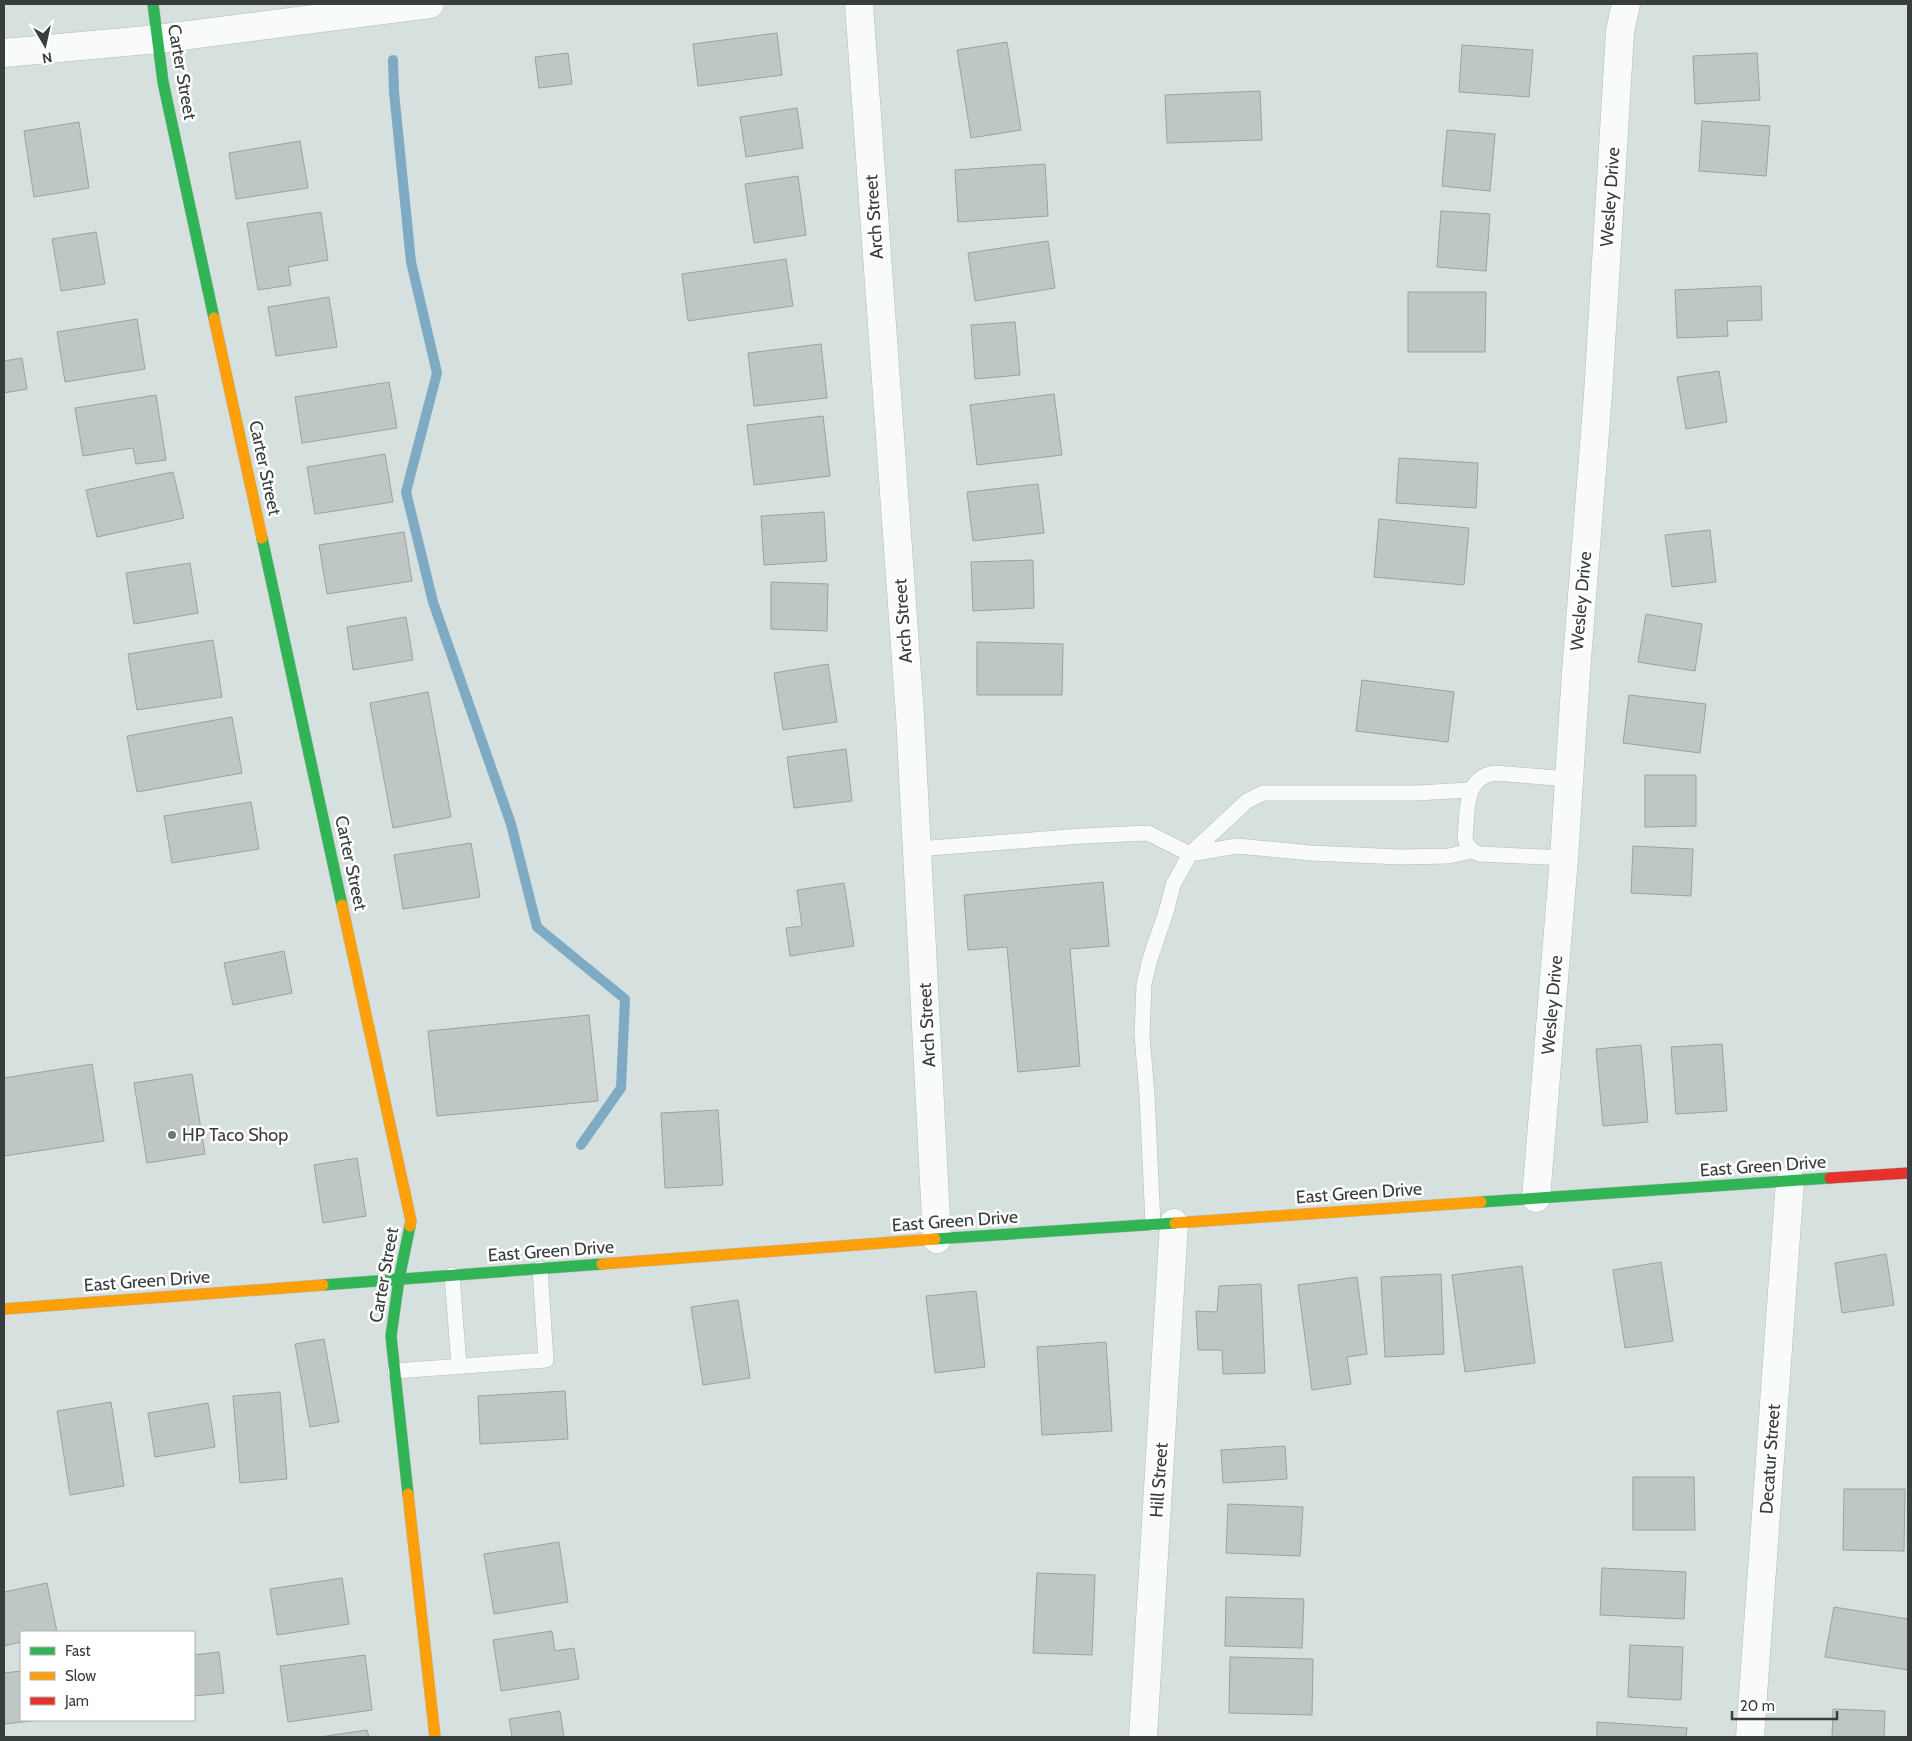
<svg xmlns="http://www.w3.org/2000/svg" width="1912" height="1741" font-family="Cabin,sans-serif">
<rect width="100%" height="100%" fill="#d6e0de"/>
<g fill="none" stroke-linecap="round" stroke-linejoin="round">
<path stroke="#7eabc3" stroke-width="10" d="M393,60L394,92L411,262L437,373L406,492L433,602L511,824L537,927L625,999L621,1088L581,1145"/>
</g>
<path fill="#bfc7c6" stroke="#9ba2a2" d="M777,33L782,75L698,86L693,44Z
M1007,42L1021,130L971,138L957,50Z
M1462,45L1533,50L1529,97L1459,92Z
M568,53L572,84L539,88L535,57Z
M1757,53L1760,100L1695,104L1693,56Z
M1260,91L1262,140L1167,143L1165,95Z
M797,108L803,148L746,157L740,117Z
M1702,121L1770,126L1766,176L1699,171Z
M79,122L89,188L34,197L24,131Z
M1447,130L1495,134L1490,191L1442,186Z
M300,141L308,188L236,199L229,153Z
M1045,164L1048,216L958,222L955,170Z
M798,176L806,235L754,243L745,184Z
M1441,211L1490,214L1486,271L1437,267Z
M321,212L328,260L288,267L291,285L258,290L247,223Z
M96,232L105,284L61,291L52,239Z
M1048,241L1055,288L975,301L968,253Z
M786,259L793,306L688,321L682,274Z
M1761,286L1762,320L1727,321L1728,336L1677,338L1675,290Z
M1408,292H1486L1485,352H1408Z
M329,297L337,347L276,356L268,307Z
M137,319L145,369L65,382L57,332Z
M1015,322L1020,375L975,379L971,325Z
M821,344L827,398L754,406L748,353Z
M22,358L27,389L4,393V361Z
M1719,371L1727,422L1686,429L1677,377Z
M389,382L397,428L302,443L295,397Z
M1054,394L1062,455L977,465L970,405Z
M156,395L166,460L136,464L133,448L83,456L75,408Z
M823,416L830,476L754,485L747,425Z
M385,454L393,502L315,514L307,467Z
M1399,458L1478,463L1476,508L1396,503Z
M173,472L184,518L97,537L86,490Z
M1038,484L1044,533L973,541L967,492Z
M824,512L827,561L764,565L761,516Z
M1379,519L1469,528L1464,585L1374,577Z
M1710,530L1716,582L1672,587L1665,535Z
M404,532L412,581L327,594L319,545Z
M1033,560L1034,608L973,611L971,562Z
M190,563L198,613L134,624L126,573Z
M771,582L828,584L827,631L771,629Z
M1646,614L1702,624L1695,671L1638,662Z
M406,617L413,660L353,670L347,627Z
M213,640L222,697L137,710L128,654Z
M977,642L1063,644L1062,695H977Z
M828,664L837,722L783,730L774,673Z
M1362,680L1454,692L1448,742L1356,731Z
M428,692L451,817L393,828L370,703Z
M1629,695L1706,704L1700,753L1623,743Z
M232,717L242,773L137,792L127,736Z
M846,749L852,801L794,808L787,757Z
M1645,775H1696V826L1645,827Z
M251,802L259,849L172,863L164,816Z
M471,843L480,897L403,909L394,855Z
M1633,846L1693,849L1691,896L1631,893Z
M1103,882L1109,946L1070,949L1080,1066L1018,1072L1007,947L968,950L964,895Z
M844,883L854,946L790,956L786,928L802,926L797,890Z
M284,951L292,993L233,1005L224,963Z
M589,1015L598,1101L437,1116L428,1031Z
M1722,1044L1727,1111L1676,1114L1671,1047Z
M1641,1045L1648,1122L1603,1126L1596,1049Z
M92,1064L104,1141L4,1156V1078Z
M192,1074L205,1154L147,1163L134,1083Z
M718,1110L723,1185L665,1188L661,1113Z
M357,1158L366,1216L323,1223L314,1165Z
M1886,1254L1894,1305L1842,1313L1835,1263Z
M1661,1262L1673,1341L1625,1348L1613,1270Z
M1522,1266L1535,1363L1465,1372L1452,1275Z
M1441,1274L1444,1354L1385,1357L1381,1277Z
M1357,1277L1367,1354L1347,1357L1351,1384L1312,1390L1298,1285Z
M1261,1284L1265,1373L1223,1374L1222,1350H1198L1196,1311L1217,1312L1219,1286Z
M976,1291L985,1367L935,1373L926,1296Z
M738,1300L750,1378L703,1385L691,1307Z
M324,1339L339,1422L310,1427L295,1344Z
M1106,1342L1112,1431L1042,1435L1037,1347Z
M565,1391L568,1439L480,1444L478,1396Z
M280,1392L287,1479L240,1483L233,1396Z
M111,1402L124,1486L70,1495L57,1411Z
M208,1403L215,1447L155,1457L148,1413Z
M1285,1446L1287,1479L1223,1483L1221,1450Z
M1633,1477H1694L1695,1530H1633Z
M1844,1489H1905L1904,1551L1843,1550Z
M1228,1504L1303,1507L1300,1556L1226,1553Z
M559,1542L568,1602L494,1614L484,1554Z
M1602,1568L1686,1572L1684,1619L1600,1615Z
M1037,1573L1095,1575L1092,1655L1033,1653Z
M342,1578L349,1624L277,1635L270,1589Z
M47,1583L57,1632H21V1642L4,1646V1592Z
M1226,1597L1304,1599L1302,1648L1225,1646Z
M1834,1607L1908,1619V1670L1825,1657Z
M552,1631L555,1651L574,1648L579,1679L501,1691L493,1640Z
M1630,1645L1683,1647L1681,1700L1628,1697Z
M219,1652L224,1693L194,1696V1655Z
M365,1655L372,1710L288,1722L280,1666Z
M1230,1657L1313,1659L1312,1715L1229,1713Z
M21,1671V1720H40L4,1724V1673Z
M1833,1709L1885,1711L1884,1737H1832Z
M560,1711L564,1737H512L509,1719Z
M1597,1722L1687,1728L1686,1737H1597Z
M367,1730L369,1737H320Z"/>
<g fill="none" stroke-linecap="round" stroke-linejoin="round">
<defs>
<path id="lane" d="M918,849L1082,836L1148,833L1190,854L1237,846L1311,853L1400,857L1449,856L1471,851
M1564,858L1480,854C1470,850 1467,847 1465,837C1468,812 1463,777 1495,773L1569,779
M1153,1224L1147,1095L1142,1035L1144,984L1150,959L1167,909L1173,885L1190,854L1247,801L1263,793H1416L1470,790
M452,1275L459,1366
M395,1371L546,1360L540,1269"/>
<path id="street" d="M859,4L910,716L937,1239
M4,53L158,39L430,4
M1536,1198L1564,858L1576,672L1598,394L1620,32L1626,4
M1143,1737L1174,1223
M1750,1737L1790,1181"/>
<path id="fast" d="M153,4L163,82L214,318
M262,538L342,905
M1481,1202L1830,1178
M935,1239L1175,1223
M323,1285L602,1264
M408,1494L391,1336L399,1279L410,1226"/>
<path id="slow" d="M214,318L262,538
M342,905L411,1221L410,1226
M1175,1223L1481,1202
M602,1264L935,1239
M4,1309L323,1285
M408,1494L435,1737"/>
<path id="jam" d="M1830,1178L1908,1173"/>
</defs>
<use href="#lane" stroke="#b4bcba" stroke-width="16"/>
<use href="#street" stroke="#b4bcba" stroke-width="29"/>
<use href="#fast" stroke="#b4bcba" stroke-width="12"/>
<use href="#slow" stroke="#b4bcba" stroke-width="12"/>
<use href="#jam" stroke="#b4bcba" stroke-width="12"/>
<use href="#lane" stroke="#f9fafa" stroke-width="15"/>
<use href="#street" stroke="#f9fafa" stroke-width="28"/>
<use href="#fast" stroke="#30b455" stroke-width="11"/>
<use href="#slow" stroke="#ff9f0a" stroke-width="11"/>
<use href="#jam" stroke="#e5322d" stroke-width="11"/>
</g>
<circle fill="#6f7775" stroke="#fff" stroke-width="2" cx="172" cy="1135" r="5"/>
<g text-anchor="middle" stroke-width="5" stroke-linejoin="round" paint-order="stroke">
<g font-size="18" fill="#373e3d" stroke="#fff">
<text transform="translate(182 72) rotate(80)" y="6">Carter Street</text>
<text transform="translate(1610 197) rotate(-86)" y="6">Wesley Drive</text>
<text transform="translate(874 217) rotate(-94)" y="6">Arch Street</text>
<text transform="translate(265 468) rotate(78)" y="6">Carter Street</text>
<text transform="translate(1581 601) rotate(-85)" y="6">Wesley Drive</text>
<text transform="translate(903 621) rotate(-94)" y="6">Arch Street</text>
<text transform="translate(351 863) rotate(78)" y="6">Carter Street</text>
<text transform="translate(1552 1005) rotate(-85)" y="6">Wesley Drive</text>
<text transform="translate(927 1025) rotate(-93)" y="6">Arch Street</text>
<text transform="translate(1763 1166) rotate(-4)" y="6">East Green Drive</text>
<text transform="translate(1359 1193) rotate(-4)" y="6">East Green Drive</text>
<text transform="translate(955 1221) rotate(-4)" y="6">East Green Drive</text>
<text transform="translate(551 1251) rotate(-4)" y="6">East Green Drive</text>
<text transform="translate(384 1275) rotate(-80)" y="6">Carter Street</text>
<text transform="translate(147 1281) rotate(-4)" y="6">East Green Drive</text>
<text transform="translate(1770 1459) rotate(-86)" y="6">Decatur Street</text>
<text transform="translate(1159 1480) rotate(-86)" y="6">Hill Street</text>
</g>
<g font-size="18" fill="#373e3d" stroke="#fff" text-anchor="start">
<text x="182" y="1141">HP Taco Shop</text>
</g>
</g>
<rect width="1912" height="1741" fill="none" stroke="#373e3d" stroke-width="10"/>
<rect x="20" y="1631" width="175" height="90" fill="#ffffff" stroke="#afb2b1"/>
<rect x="30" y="1647" width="25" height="8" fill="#30b455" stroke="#afb2b1"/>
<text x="65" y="1656" font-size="15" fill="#373e3d">Fast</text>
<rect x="30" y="1672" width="25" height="8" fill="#ff9f0a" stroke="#afb2b1"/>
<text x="65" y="1681" font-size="15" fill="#373e3d">Slow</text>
<rect x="30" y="1697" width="25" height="8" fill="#e5322d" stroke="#afb2b1"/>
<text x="65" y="1706" font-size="15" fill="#373e3d">Jam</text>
<g transform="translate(45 45) rotate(171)" stroke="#ffffff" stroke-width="4" paint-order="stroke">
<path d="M0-4L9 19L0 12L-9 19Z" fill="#373e3d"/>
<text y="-8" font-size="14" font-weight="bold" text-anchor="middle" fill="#373e3d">N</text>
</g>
<path d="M1732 1711v8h105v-8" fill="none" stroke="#373e3d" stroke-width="2.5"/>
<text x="1740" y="1711" font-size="15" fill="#373e3d" stroke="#ffffff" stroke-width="4" paint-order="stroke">20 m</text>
</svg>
